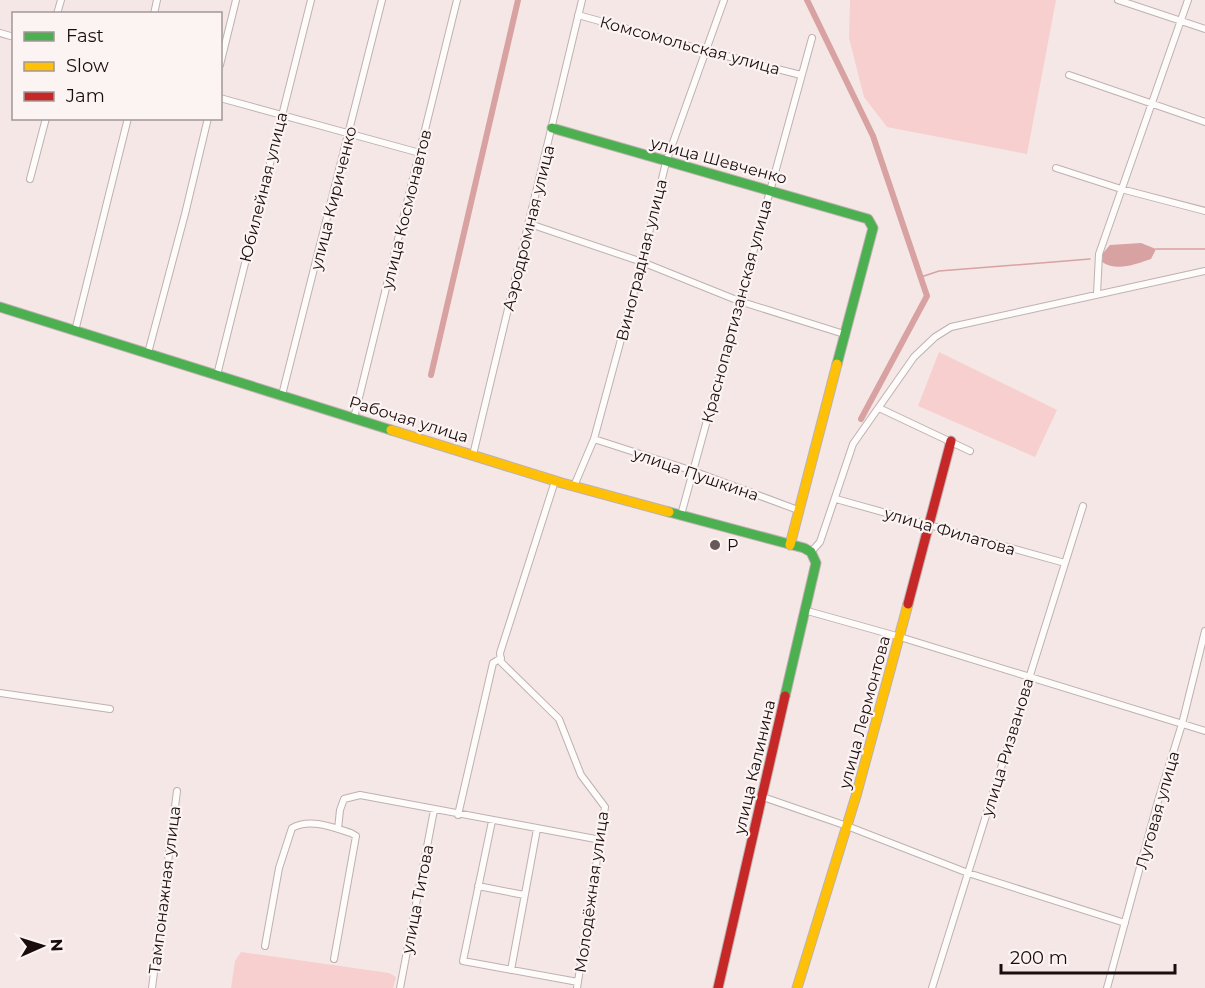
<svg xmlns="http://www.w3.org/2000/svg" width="1205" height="988" font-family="Montserrat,sans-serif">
<rect width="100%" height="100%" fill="#f5e7e6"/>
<path fill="#f6cfce" d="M850,0H1056L1027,154L887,127L864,97L849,38Z
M939,352L1057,410L1035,457L918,406Z
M241,952L389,973L396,977L393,988H231L235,961Z"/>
<path fill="#d7a2a1" d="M1141,243L1156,249L1151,259C1136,264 1117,272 1102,262L1103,253L1110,245Z"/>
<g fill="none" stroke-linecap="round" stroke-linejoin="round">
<path stroke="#d7a2a1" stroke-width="1.5" d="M1156,249H1205
M921,277L939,271L1090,259"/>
<path stroke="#d7a2a1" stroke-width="6" d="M807,0L873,136L927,296L861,419
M431,375L518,0"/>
<defs>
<path id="street" d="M1118,0L1205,29
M57,14L61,0
M154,14L157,0
M578,15L707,51L801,75
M0,33L14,37
M220,65L236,0
M1069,75L1205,122
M220,98L420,153
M1056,168L1121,189L1205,211
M30,179L46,118
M530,224L642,262L739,301L844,334
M1097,294L1099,254L1188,0
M75,331L128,118
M148,353L185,214L208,118
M217,375L311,0
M282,395L382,0
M879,408L970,451
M354,418L457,0
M594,439L693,471L798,510
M473,455L582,0
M555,481L500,653L501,662L559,719L581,775L605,807L577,988
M574,486L594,439L642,262L666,162L724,0
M836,499L1065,563
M681,515L812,38
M811,552L820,542L853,444L914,357L935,337L951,327L1205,271
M804,610L900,637L1205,731
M0,693L110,709
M763,797L847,826L968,873L1125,923
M458,815L493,663L501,658
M492,821L463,961L578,982
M338,829L340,810L344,799L360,795L601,840
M478,886L524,895
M265,946L279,868L292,828C310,818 332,827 351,833L356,836L334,959
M511,970L537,829
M152,988L177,791
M400,988L434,810
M932,988L1083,506
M1107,988L1158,801L1182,724L1205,631"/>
<path id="fast" d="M552,128L868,219L873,228L837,364
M0,307L391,430
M669,512L804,548L811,552L816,563L785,696"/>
<path id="slow" d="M391,430L562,483L669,512
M790,545L837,364
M797,988L856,796L908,604"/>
<path id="jam" d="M908,604L951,441
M718,988L785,696"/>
</defs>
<use href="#street" stroke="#beb1b0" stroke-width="8"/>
<use href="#fast" stroke="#beb1b0" stroke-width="11"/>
<use href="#slow" stroke="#beb1b0" stroke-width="11"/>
<use href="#jam" stroke="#beb1b0" stroke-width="11"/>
<use href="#street" stroke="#fefbfb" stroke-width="6"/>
<use href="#fast" stroke="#4caf50" stroke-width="9"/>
<use href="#slow" stroke="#ffc107" stroke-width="9"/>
<use href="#jam" stroke="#c62828" stroke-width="9"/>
</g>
<circle fill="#675959" stroke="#fcf3f3" stroke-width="2" cx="715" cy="545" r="6"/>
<g text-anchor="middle" stroke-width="4.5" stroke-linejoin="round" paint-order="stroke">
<g font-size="16" fill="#1b0d0d" stroke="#fcf3f3">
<text transform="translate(690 45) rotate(15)" y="6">Комсомольская улица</text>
<text transform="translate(719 160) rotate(15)" y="6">улица Шевченко</text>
<text transform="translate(263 187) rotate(-76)" y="6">Юбилейная улица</text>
<text transform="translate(333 198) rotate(-76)" y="6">улица Кириченко</text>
<text transform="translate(406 209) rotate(-76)" y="6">улица Космонавтов</text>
<text transform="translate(528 228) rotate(-76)" y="6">Аэродромная улица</text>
<text transform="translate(641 260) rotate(-76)" y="6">Виноградная улица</text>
<text transform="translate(736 311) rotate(-75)" y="6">Краснопартизанская улица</text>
<text transform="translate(409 419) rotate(17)" y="6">Рабочая улица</text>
<text transform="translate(696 474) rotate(19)" y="6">улица Пушкина</text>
<text transform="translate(950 531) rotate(16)" y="6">улица Филатова</text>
<text transform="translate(864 712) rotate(-75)" y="6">улица Лермонтова</text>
<text transform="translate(1007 747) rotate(-73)" y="6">улица Ризванова</text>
<text transform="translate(754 767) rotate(-77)" y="6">улица Калинина</text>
<text transform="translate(1157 810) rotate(-74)" y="6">Луговая улица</text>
<text transform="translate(164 890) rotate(-83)" y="6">Тампонажная улица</text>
<text transform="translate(591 892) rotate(-82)" y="6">Молодёжная улица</text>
<text transform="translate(417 899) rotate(-79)" y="6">улица Титова</text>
</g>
<g font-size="16" fill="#1b0d0d" stroke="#fcf3f3" text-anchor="start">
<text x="727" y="551">Р</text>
</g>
</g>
<rect x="12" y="12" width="210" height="108" fill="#fcf3f3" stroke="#a29797" stroke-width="1.5"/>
<rect x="24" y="32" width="30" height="9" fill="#4caf50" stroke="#a29797" stroke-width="1.5"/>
<text x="66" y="42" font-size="18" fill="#1b0d0d">Fast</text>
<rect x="24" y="62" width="30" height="9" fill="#ffc107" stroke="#a29797" stroke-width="1.5"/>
<text x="66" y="72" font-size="18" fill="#1b0d0d">Slow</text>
<rect x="24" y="92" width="30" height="9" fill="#c62828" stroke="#a29797" stroke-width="1.5"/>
<text x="66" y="102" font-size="18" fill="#1b0d0d">Jam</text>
<g transform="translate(42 946) rotate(87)" stroke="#fcf3f3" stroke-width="4.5" paint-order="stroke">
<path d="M0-4.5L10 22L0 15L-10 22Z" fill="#1b0d0d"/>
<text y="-9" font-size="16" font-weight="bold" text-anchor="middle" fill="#1b0d0d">N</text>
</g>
<path d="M1001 964v9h174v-9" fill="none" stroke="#1b0d0d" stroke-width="3"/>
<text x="1010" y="964" font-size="18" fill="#1b0d0d" stroke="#fcf3f3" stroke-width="4.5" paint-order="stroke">200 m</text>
</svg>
